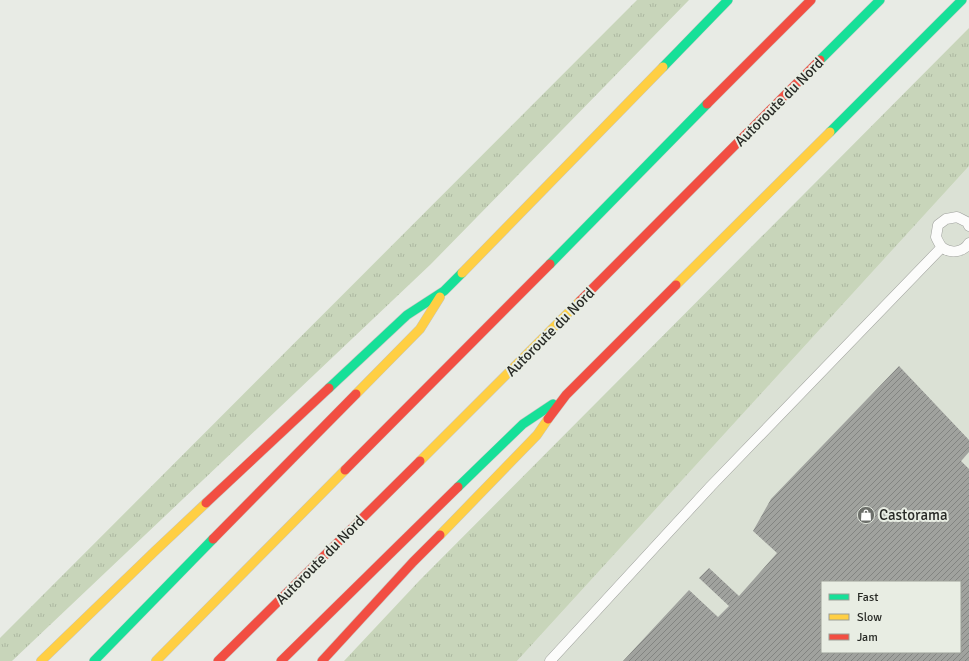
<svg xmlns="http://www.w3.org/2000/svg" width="969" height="661" font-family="Signika,sans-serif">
<defs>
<pattern id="grass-tufts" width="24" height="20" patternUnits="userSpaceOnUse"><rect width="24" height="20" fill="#c8d5ba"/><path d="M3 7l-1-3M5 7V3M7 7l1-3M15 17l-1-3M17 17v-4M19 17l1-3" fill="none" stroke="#acb7a0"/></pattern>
<pattern id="building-hatch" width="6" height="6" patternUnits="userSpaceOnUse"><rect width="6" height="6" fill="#a0a29e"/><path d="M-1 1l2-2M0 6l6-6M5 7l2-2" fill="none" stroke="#828481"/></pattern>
</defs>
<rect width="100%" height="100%" fill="#e8ebe5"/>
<path fill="#dbe1d5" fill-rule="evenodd" d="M969,166V661H517ZM822,582H960V652H822Z"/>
<path fill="url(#grass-tufts)" d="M637,0H689L431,264L12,661H0V638Z
M969,28V166L517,661H344L419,581Z"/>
<path fill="url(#building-hatch)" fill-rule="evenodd" d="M899,366L969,440V452L961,461L969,469V661H623L689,590L718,617L729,606L699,578L709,568L739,596L777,553L753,531L771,499ZM822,582H960V652H822Z"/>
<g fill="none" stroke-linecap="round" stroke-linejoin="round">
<defs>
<path id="lane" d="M969,226L967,222L957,217L946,219L938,225L936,237C938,241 940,246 943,248C951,254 964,252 969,243
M550,661L711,486L942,247"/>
<path id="fast" d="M820,60L880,0
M663,67L728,0
M830,132L962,0
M550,264L707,104
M329,388L407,315L444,291L462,273
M458,487L523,424L553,404
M94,661L213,539"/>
<path id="slow" d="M462,273L663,67
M676,285L830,132
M356,394L420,329L440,297
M420,461L580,301
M440,535L537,435L548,419
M41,661L155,551L206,503
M156,661L345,470"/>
<path id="jam" d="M707,104L811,0
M580,301L820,60
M548,419L566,395L676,285
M345,470L550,264
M206,503L329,388
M213,539L356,394
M218,661L420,461
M281,661L458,487
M322,661L413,562L440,535"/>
</defs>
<use href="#lane" stroke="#9fa19d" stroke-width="11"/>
<use href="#fast" stroke="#c4c5c2" stroke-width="10"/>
<use href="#slow" stroke="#c4c5c2" stroke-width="10"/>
<use href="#jam" stroke="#c4c5c2" stroke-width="10"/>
<use href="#lane" stroke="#fcfcfb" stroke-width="10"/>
<use href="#fast" stroke="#16e098" stroke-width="9"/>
<use href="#slow" stroke="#ffcf43" stroke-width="9"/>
<use href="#jam" stroke="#f24e42" stroke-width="9"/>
</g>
<defs>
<symbol id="shop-disc" viewBox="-11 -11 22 22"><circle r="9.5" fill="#6b6e69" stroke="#e8ede3"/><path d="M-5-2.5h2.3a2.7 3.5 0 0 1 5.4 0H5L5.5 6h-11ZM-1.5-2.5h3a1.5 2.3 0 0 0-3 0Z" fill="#fff"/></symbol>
</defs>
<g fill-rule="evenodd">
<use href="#shop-disc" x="856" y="505" width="20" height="20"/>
</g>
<g text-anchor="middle" stroke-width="4" stroke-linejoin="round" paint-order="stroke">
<g font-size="15" fill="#282a26" stroke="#e8ede3">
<text transform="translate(779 102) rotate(-45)" y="5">Autoroute du Nord</text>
<text transform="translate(550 332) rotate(-45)" y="5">Autoroute du Nord</text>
<text transform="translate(320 560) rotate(-45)" y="5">Autoroute du Nord</text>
</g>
<g font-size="15" fill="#282a26" stroke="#e8ede3" text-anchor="start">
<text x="879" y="520">Castorama</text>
</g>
</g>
<rect x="821" y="581" width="140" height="72" fill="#e8ede3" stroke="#9b9f97"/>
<rect x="829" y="594" width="20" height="6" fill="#16e098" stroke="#9b9f97"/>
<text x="857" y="601" font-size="12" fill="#282a26">Fast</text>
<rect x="829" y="614" width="20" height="6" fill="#ffcf43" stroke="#9b9f97"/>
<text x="857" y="621" font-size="12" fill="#282a26">Slow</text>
<rect x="829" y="634" width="20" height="6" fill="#f24e42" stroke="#9b9f97"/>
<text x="857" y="641" font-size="12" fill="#282a26">Jam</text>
</svg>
